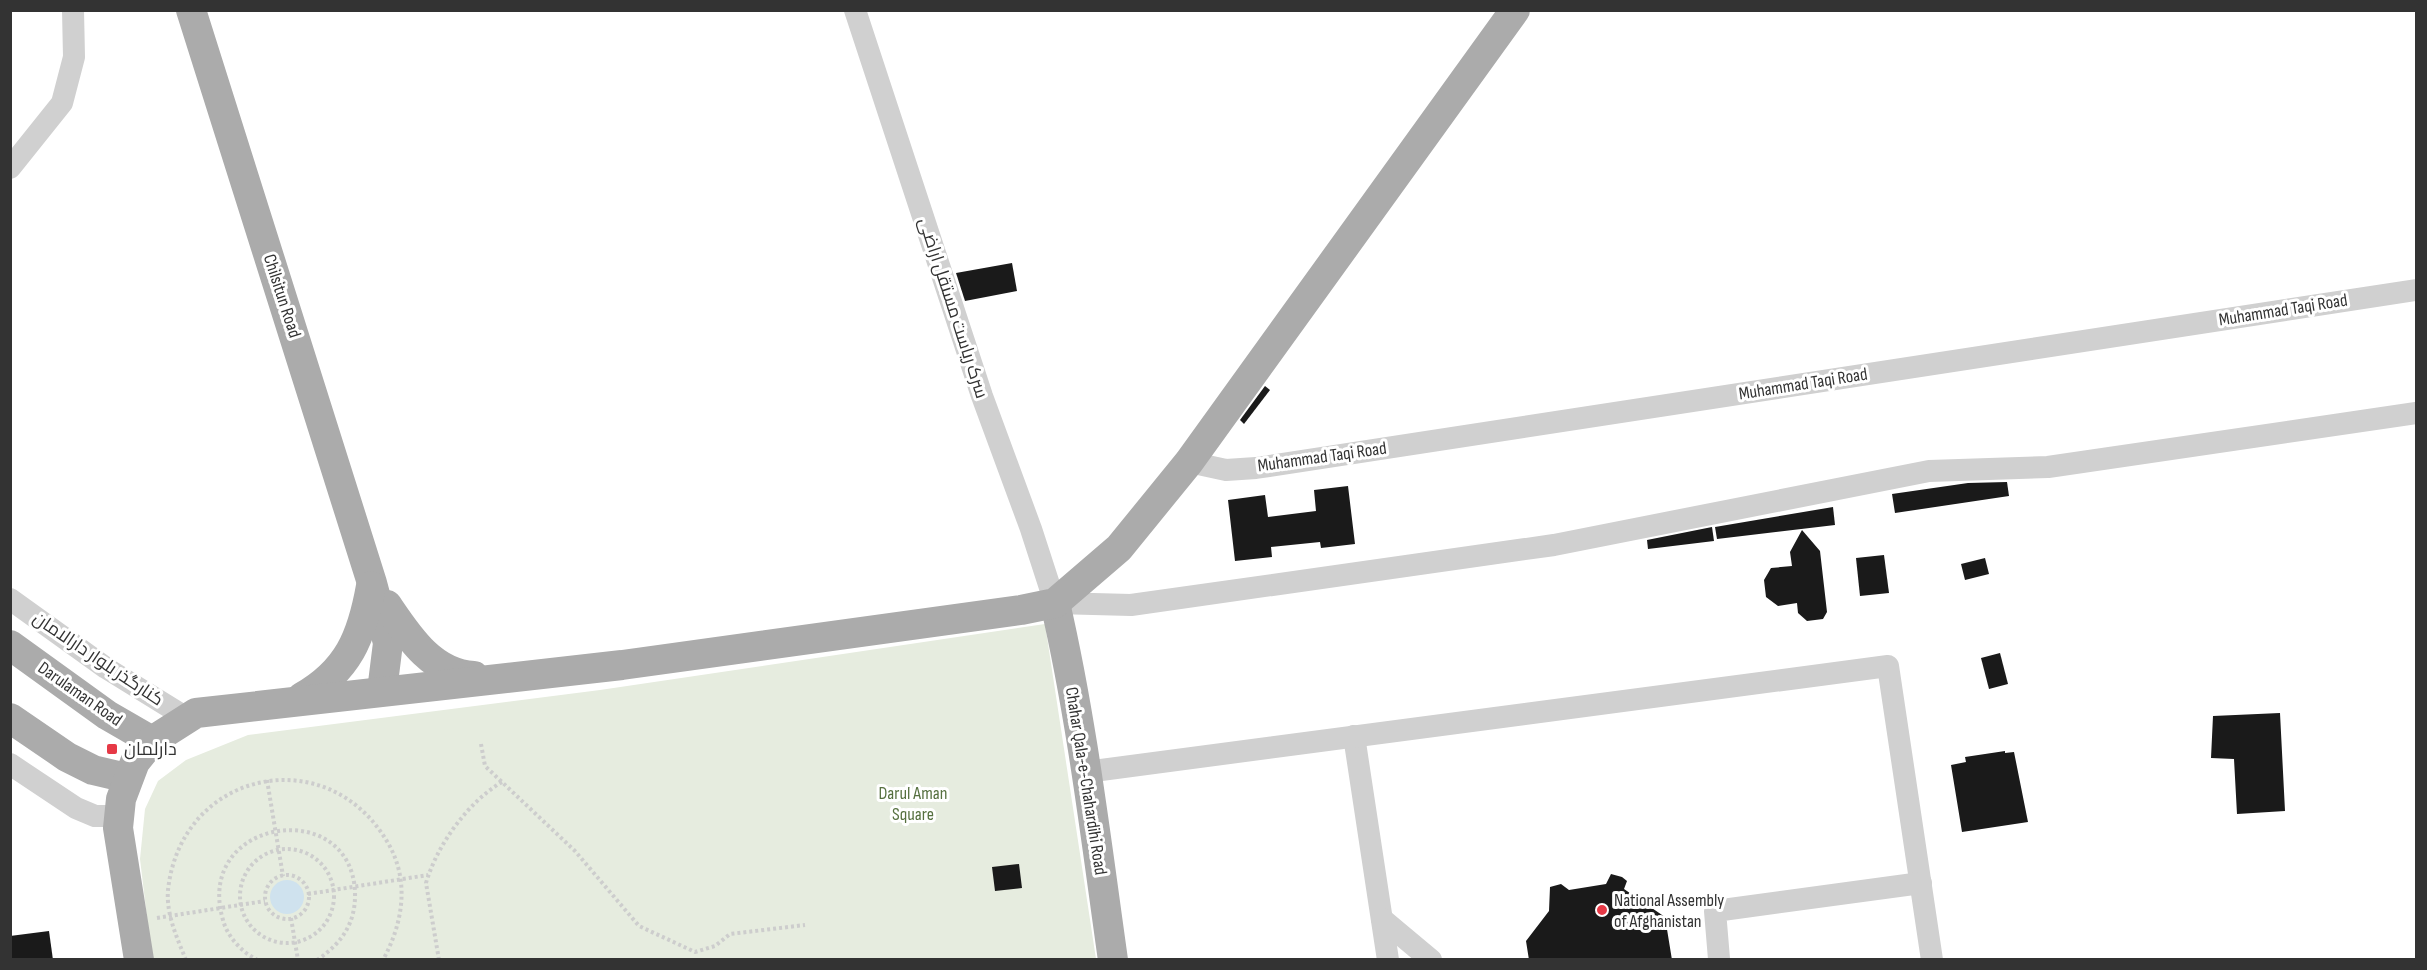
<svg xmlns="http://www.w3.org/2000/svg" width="2427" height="970" font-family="'Sofia Sans Condensed',Cairo,sans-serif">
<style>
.green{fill:#e6ecdf}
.water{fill:#cfe2ee}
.building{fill:#1a1a1a}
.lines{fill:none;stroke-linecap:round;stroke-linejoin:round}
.path{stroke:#cdcdcd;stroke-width:4;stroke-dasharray:3 3;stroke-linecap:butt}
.minor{stroke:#d0d0d0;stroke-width:22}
.major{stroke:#ababab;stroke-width:30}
.poi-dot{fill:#e63946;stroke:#fff;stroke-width:2}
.labels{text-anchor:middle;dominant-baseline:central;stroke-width:6;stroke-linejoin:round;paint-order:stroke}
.street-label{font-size:18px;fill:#333;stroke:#fff}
.poi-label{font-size:18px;fill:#333;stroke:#fff;text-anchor:start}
.park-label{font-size:18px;fill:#56703f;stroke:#fff}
</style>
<rect width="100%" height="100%" fill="#fff"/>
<path class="green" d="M1045,624L1096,959H152L140,859L145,809L158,781L186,760L248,735L600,690Z"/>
<circle class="water" cx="287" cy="897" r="17"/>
<g class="building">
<path d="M1012,263L1017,291L965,301L956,273Z"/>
<path d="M1265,386L1270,390L1244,424L1240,420Z"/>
<path d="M2007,482L2009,496L1895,513L1892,494L1968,483Z"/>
<path d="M1348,486L1355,544L1321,548L1320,542L1271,547L1272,557L1235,561L1228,500L1265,495L1268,517L1316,511L1314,490Z"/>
<path d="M1833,507L1835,525L1717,539L1715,527Z"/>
<path d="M1712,527L1714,541L1648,549L1647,540Z"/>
<path d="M1802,530L1820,551L1827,612L1823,619L1807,621L1798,613L1797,603L1778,606L1766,597L1764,580L1771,568L1792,566L1790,552Z"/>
<path d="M1884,555L1889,593L1860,596L1856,558Z"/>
<path d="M1985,558L1989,574L1965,580L1961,564Z"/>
<path d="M2000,653L2008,684L1989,689L1981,658Z"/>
<path d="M2280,713L2285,811L2237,814L2234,759L2211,758L2213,716Z"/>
<path d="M2005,751V753L2014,752L2028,822L1962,832L1951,765L1966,762L1965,757Z"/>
<path d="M1019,864L1022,888L995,891L992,867Z"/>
<path d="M1611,874L1622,877L1627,881L1624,889L1665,917L1672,960H1529L1526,941L1549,911L1550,887L1561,884L1569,890L1606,884Z"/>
<path d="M49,931L53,960H10V936Z"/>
</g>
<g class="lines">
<g class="path">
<path d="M481,744L485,766L575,851L639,926L695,952L715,946L730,934L805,925"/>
<path d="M267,780L283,876"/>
<circle cx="287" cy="896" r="47"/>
<circle cx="287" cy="897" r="22"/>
<path d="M308,894L428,875"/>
<path d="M157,918L265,901"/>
<path d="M291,918L298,960"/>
<path d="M186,960C177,938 166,914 168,890C181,770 328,739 388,843C410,881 403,923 383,960"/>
<path d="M258,960C242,953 227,936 223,920C193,818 351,795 355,892C356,923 342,943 317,960"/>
<path d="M439,960L426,883C437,845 468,802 502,782"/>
</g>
<g class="minor">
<path d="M855,10L982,396L1031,529L1055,603L1131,605L1554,545L1929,471L2048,467L2416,413"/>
<path d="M10,168L62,103L74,57L73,10"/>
<path d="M1189,462L1226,470L1256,468L2416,290"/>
<path d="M10,599L106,668L187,718"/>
<path d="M1354,736L1388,960"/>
<path d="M10,764L76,808L95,816H119"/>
<path d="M1086,772L1888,666L1932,960"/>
<path d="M1382,919L1431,960"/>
<path d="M1719,959L1715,911L1921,883"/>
</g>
<g class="major">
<path d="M191,10L372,583L388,643L382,691"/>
<path d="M1055,603C1082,720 1096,840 1113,960"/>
<path d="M387,605C408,636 432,674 474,676"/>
<path d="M10,645L107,715L152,741"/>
<path d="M302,697C348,671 362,637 371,586"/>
<path d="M10,718L67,757L93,770L127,778"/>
<path d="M139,960L118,828L121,799L135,762L152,741L196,713L622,665L1021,610L1055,603L1119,548L1189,462L1515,10"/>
</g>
</g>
<g class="poi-dot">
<rect x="106" y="743" width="12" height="12" rx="3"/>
<circle cx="1602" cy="910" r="6"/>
</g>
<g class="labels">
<g class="street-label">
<text transform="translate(282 296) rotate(72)">Chilsitun Road</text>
<text transform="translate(953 308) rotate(72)">سرک ریاست مستقل اراضی</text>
<text transform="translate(2283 310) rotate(-9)">Muhammad Taqi Road</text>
<text transform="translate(1803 384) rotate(-9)">Muhammad Taqi Road</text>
<text transform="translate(1322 457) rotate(-8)">Muhammad Taqi Road</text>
<text transform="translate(98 659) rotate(34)">کنارگذر بلوار دارالامان</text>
<text transform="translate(80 694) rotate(35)">Darulaman Road</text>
<text transform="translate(1086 781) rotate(81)">Chahar Qala-e-Chahardihi Road</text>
</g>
<g class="poi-label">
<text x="124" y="749">دارلمان</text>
<text x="1614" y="900">National Assembly<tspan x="1614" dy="21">of Afghanistan</tspan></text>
</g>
<g class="park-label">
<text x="913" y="793">Darul Aman<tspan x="913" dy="21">Square</tspan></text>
</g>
</g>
<rect width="2427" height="970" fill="none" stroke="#333333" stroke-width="24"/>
</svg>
